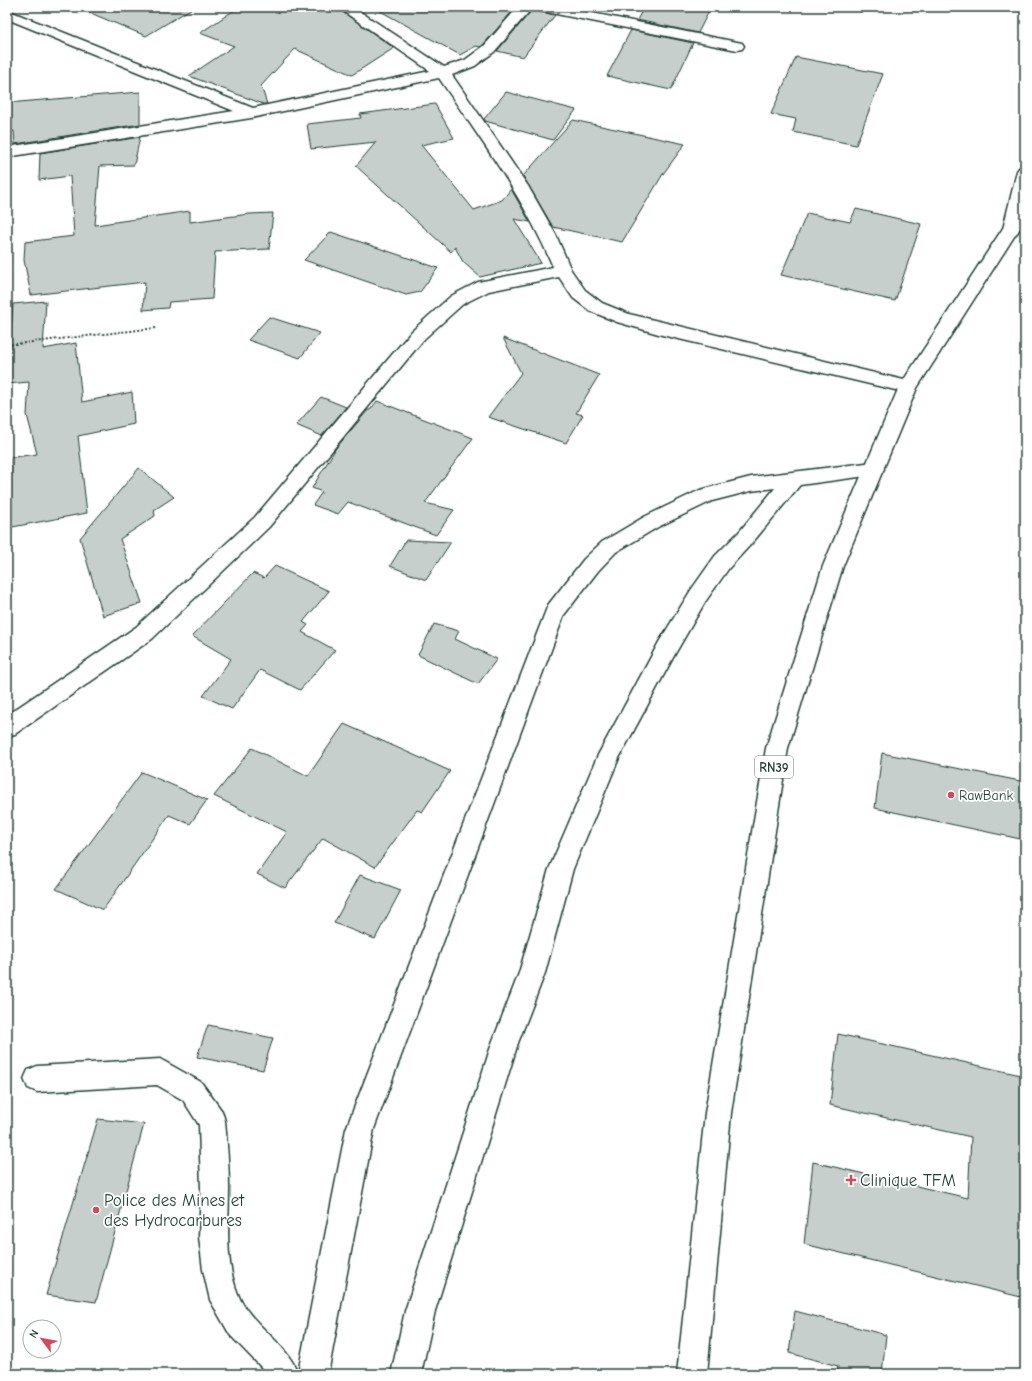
<svg xmlns="http://www.w3.org/2000/svg" width="1032" height="1381" font-family="'Comic Neue',sans-serif">
<style>
.building{fill:#c7cfcc;stroke:#1f3d34}
.lines{fill:none;stroke-linecap:round;stroke-linejoin:round}
.minor-casing{stroke:#1f3d34;stroke-width:3}
.highway-casing{stroke:#1f3d34;stroke-width:3}
.path{stroke:#1f3d34;stroke-width:2;stroke-dasharray:2 2;stroke-linecap:butt}
.minor{fill:#fff;fill-rule:evenodd}
.highway{fill:#fff;fill-rule:evenodd}
.poi-dot{fill:#d1495b;stroke:#fff;stroke-width:1.5}
.labels{text-anchor:middle;dominant-baseline:central;stroke-width:3.5;stroke-linejoin:round;paint-order:stroke}
.shield{fill:#fff;stroke:#627771;stroke-width:1}
.shield-label{font-size:13px;font-weight:bold;fill:#1f3d34}
.poi-label{font-size:14px;fill:#1f3d34;stroke:#fff;text-anchor:start}
.near-poi-label{font-size:17px;fill:#1f3d34;stroke:#fff;text-anchor:start}
</style>
<rect width="100%" height="100%" fill="#fff"/>
<filter id="ink" filterUnits="userSpaceOnUse"><feTurbulence type="fractalNoise" baseFrequency=".025" numOctaves="2"/><feDisplacementMap in="SourceGraphic" scale="8" xChannelSelector="R" yChannelSelector="G"/><feConvolveMatrix kernelMatrix="1 2 1 2 8 2 1 2 1" color-interpolation-filters="sRGB"/></filter>
<g filter="url(#ink)">
<g class="building">
<path d="M76,7H194L146,36Z"/>
<path d="M239,7H336L394,48L352,75L295,49L261,86L267,104H263L189,76L234,46L200,33Z"/>
<path d="M373,7H516L483,45L480,47L476,46L460,55Z"/>
<path d="M644,7H687L709,11L698,33L637,20Z"/>
<path d="M533,9L536,11L555,15L523,57L497,51Z"/>
<path d="M631,30L693,43L671,90L607,76Z"/>
<path d="M796,57L883,74L856,145L793,132L796,119L771,114Z"/>
<path d="M140,92V124L15,144L14,131L7,132V103Z"/>
<path d="M506,92L576,110L553,140L485,121L484,119Z"/>
<path d="M435,104L454,138L421,145L474,210L502,200L511,189L530,222L514,219L541,263L480,277L463,262L455,247L451,252L356,166L376,142L311,149L307,124L361,118L360,114Z"/>
<path d="M573,120L685,144L663,174L622,242L553,227L523,176Z"/>
<path d="M140,137L134,165L100,166L95,225L190,211V222L249,214L273,213L269,249L215,252L212,299L169,302L168,308L143,310L145,282L31,295L24,260L25,242L74,236L70,176L39,180L40,153Z"/>
<path d="M856,209L921,224L895,301L781,275L807,213L850,222Z"/>
<path d="M331,232L438,268L420,292L406,295L304,260Z"/>
<path d="M46,301L43,349L76,343L82,402L132,392L134,424L78,436L87,513L7,528V458L37,454L27,415L29,382L7,384L13,304Z"/>
<path d="M269,317L320,333L300,358L248,340Z"/>
<path d="M503,338L599,375L576,413L583,415L566,443L488,417L521,373Z"/>
<path d="M321,397L346,407L322,436L296,425Z"/>
<path d="M377,401L473,438L425,503L454,510L436,535L348,502L338,514L313,505L322,492L312,488L336,448L368,410H370Z"/>
<path d="M139,468L174,497L154,510L155,516L120,539L142,603L103,616L80,538Z"/>
<path d="M406,540L451,542L426,580L390,566Z"/>
<path d="M275,566L329,591L303,622L308,625L302,632L335,650L300,690L260,670L232,709L203,696L231,659L192,636L253,573L264,578Z"/>
<path d="M434,624L459,631L455,639L497,659L478,684L418,655Z"/>
<path d="M344,724L450,771L422,812L417,810L375,867L323,838L285,888L257,874L287,832L214,796L252,748L308,776Z"/>
<path d="M882,753L1025,782V840L875,808Z"/>
<path d="M142,772L207,800L190,824L169,815L103,910L56,889Z"/>
<path d="M360,875L401,890L375,939L334,923Z"/>
<path d="M208,1025L273,1038L263,1070L197,1057Z"/>
<path d="M838,1034L1025,1076V1298L804,1244L813,1162L968,1198L971,1137L830,1105Z"/>
<path d="M98,1119L144,1124L96,1302L46,1295Z"/>
<path d="M795,1311L886,1335L882,1374H837L838,1366L789,1353Z"/>
</g>
<g class="lines">
<defs>
<g id="minor">
<path d="M337,7H353L444,67L465,60L484,46L518,7H533L494,52L475,66L452,75L528,186L556,235L571,270L585,290L602,303L629,314L908,381L915,383L917,387L915,391L908,393L662,335L617,322L590,311L573,298L559,277L489,291L463,304L424,339L269,527L152,639L15,734L7,736V715L136,627L255,517L412,331L451,296L478,282L553,267C525,199 480,139 439,78L251,118L7,157V147L234,111L7,19V10L253,108L430,71Z"/>
<path d="M534,7H562L742,43L744,46L742,49L737,50L541,11L536,10Z"/>
<path d="M1025,166C1025,187 1029,215 1017,233L1011,234L1005,233L1003,229L1017,171L1019,168Z"/>
<path d="M874,462L881,464L884,469L881,474L800,485L753,542L729,568L705,602L675,654L619,758L573,869L545,973L518,1043L435,1311L421,1374H391L405,1311L492,1043L519,973L549,869L598,755L659,642L691,590L715,556L739,532L775,488L751,491L712,501L658,527L616,552L598,571L564,615L374,1129L328,1374H266L261,1367L230,1335L210,1300L203,1270L199,1237L201,1188L199,1125L183,1100L157,1085L37,1092L28,1088L24,1079L28,1070L37,1066L160,1059L201,1082L222,1111L225,1121C227,1143 229,1166 229,1188C229,1223 224,1259 238,1294C250,1325 284,1339 298,1373L346,1129L548,605L584,559L602,542L644,517L700,490L751,477Z"/>
</g>
<path id="highway" d="M1025,208V223L1017,232L917,388L843,566L788,748L731,1113L707,1374H677L705,1113L766,748L823,566L899,387L1005,225L1019,209Z"/>
</defs>
<use href="#minor" class="minor-casing"/>
<use href="#highway" class="highway-casing"/>
<path class="path" d="M7,345L156,328"/>
<use href="#minor" class="minor"/>
<use href="#highway" class="highway"/>
</g>
</g>
<g class="poi-dot">
<circle cx="951" cy="795" r="4"/>
<path d="M849 1174h4v4h4v4h-4v4h-4v-4h-4v-4h4z"/>
<circle cx="96" cy="1210" r="4"/>
</g>
<g class="labels">
<rect class="shield" x="755" y="756" width="38" height="22" rx="3"/>
<g class="shield-label">
<text x="774" y="767">RN39</text>
</g>
<g class="poi-label">
<text x="959" y="795">RawBank</text>
</g>
<g class="near-poi-label">
<text x="860" y="1180">Clinique TFM</text>
<text x="104" y="1200">Police des Mines et<tspan x="104" dy="20">des Hydrocarbures</tspan></text>
</g>
</g>
<rect width="1032" height="1381" fill="none" stroke="#fff" stroke-width="24"/>
<rect x="12" y="12" width="1008" height="1357" fill="none" stroke="#1f3d34" stroke-width="1.5" filter="url(#ink)"/>
<g transform="translate(42 1339) rotate(302)"><circle r="19" fill="#ffffff" stroke="#a5b1ae"/>
<path d="M0-3L7 15L0 10L-7 15Z" fill="#d1495b"/>
<text y="-6" font-size="11" font-weight="bold" text-anchor="middle" fill="#1f3d34">N</text>
</g>
</svg>
